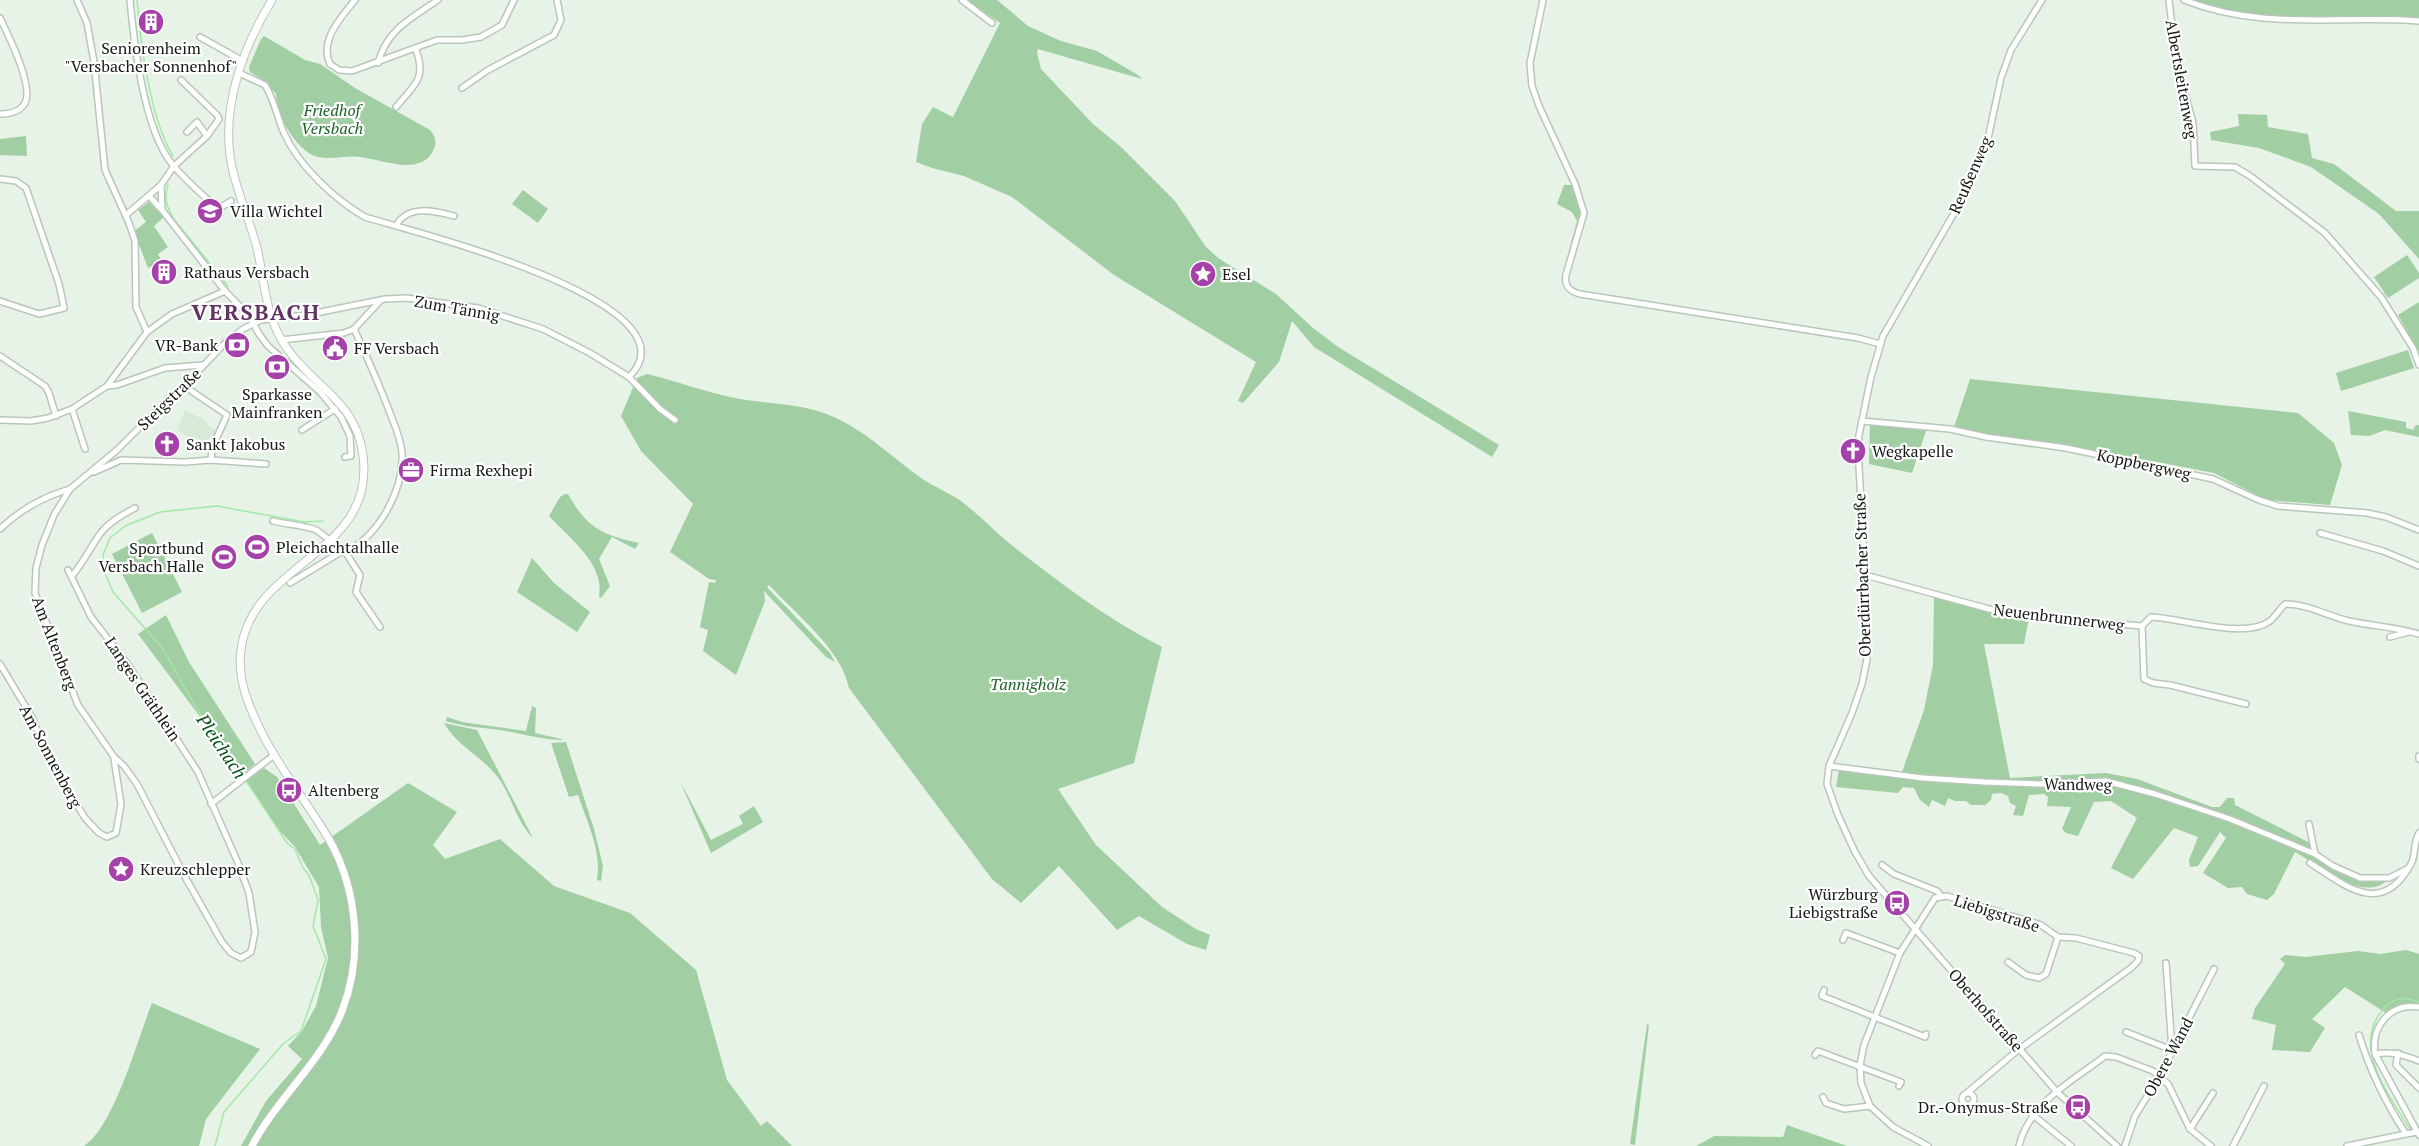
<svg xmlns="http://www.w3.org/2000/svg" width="2419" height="1146" font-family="'PT Serif',serif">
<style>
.built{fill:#d7ead8}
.green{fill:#a1cea3}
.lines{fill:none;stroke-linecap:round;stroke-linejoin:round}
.stream{stroke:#a3e8a7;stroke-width:1.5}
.minor-casing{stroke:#b9c6ba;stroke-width:8}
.major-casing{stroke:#b9c6ba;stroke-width:9}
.minor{stroke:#fff;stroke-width:5}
.major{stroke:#fff;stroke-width:7}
.labels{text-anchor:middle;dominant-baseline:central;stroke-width:4.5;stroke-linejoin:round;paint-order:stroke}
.poi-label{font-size:16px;fill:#151a15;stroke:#fff;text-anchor:start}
.street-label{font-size:16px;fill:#151a15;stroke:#fff}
.park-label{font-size:16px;font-style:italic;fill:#1c6227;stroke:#fff}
.water-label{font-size:18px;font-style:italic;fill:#004e13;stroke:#fff}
.district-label{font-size:22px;font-weight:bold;letter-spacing:1.5px;fill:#633365;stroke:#fff}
</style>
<rect width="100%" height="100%" fill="#e6f3e6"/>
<path class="built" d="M185,410L206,421L208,426L217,431L209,446L177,431Z"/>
<g class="green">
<path d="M967,0H997L1028,26L1061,41L1097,51L1138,75L1142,79L1038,49L1037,53L1041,69L1093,124L1121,147L1175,201L1206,247L1218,258L1276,294L1313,328L1338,347L1499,445L1492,457L1314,347L1292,321L1279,362L1243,403L1238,401L1256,362L1114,275L1012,197L964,176L932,168L916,162L922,124L933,107L953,117L1000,23Z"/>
<path d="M2190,0H2419V19L2389,16L2317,19L2239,15Z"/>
<path d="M264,36L305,60L320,64L355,88L430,130C436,137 437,143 433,151C420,177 381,159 360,157C346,155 332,160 318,157C297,152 276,115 276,94L263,80L250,72L249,67L261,39Z"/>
<path d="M2238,114L2267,115L2268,127L2308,134L2312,158L2334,164L2396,211H2419V259L2379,214L2311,167L2259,148L2211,140L2210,132L2239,126Z"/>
<path d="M26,136L27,156L0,155V139Z"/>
<path d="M1564,185H1572L1581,213L1562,277L1577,221L1572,212L1557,204Z"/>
<path d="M523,190L548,209L538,223L512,204Z"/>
<path d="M149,202L164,217L154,226L168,247L158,254L162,261L148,268L134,231L146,222L138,210Z"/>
<path d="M2407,255L2419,273V278L2388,298L2374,277Z"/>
<path d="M2419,302V352L2398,315Z"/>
<path d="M2408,350L2414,368L2341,391L2336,373Z"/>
<path d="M647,374C676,381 705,392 735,398C770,405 803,402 836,418C868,433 893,458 921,478C934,487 948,492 961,501C981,516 999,536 1019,551C1064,586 1111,621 1162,647L1134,763L1058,789L1096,845L1162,907L1196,929L1210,935L1206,950L1187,944L1139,916L1117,930L1059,866L1021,903L992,879L849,688C842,650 795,613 769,585L767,587L830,653L835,662L826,657L764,591L765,601L736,675L703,651L708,630L700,627L709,582L715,583L716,580L709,579L670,552L693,504L641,451L621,416L637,378Z"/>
<path d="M1970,379L2298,413L2334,443L2342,465L2330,505L2267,500L2214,473L2057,443L1993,436L1954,427Z"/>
<path d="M2348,411L2406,422V428L2413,430L2416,425H2419V437L2385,430L2369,436L2351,435Z"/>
<path d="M1870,423L1927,428L1912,473L1869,464Z"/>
<path d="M565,494H568C587,528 602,535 639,543L635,549L612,537L599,559L610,586L601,598L599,596C605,564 569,538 549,516L560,497Z"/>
<path d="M152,533L182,592L142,613L112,554Z"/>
<path d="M532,558L554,583L590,612L577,632L517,592Z"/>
<path d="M1934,596L2029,618L2024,644H1984L2010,778L2106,773L2137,779L2212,807H2220L2227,798H2234L2235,805L2310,843L2314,856C2340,870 2356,882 2387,879L2386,881C2363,903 2317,864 2295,852L2274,894L2267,900L2247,894L2242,887L2228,888L2203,873L2226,838L2220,832L2198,866L2190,867L2189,860L2198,837L2174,828L2133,879L2111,868L2137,818L2111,801L2094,802L2078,836L2066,833L2062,829L2071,807L2047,806L2048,797L2044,794L2029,795L2023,816L2013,815L2016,806L2010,803L2008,796L2001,793L1992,794L1991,800L1985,805H1971L1966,801H1955L1948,798L1945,806L1932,800L1929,807L1920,800L1914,788L1903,787L1898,793L1836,787L1839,770L1924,779L1927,775L1902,772L1924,710L1933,665Z"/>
<path d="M166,615L189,662L255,764L241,776L207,726L138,634Z"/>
<path d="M532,706L536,708L535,733L565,740C542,740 521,733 499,730C481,727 464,727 446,721L447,717L462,722L526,731Z"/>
<path d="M444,723L477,730L533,838C519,825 513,802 503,785C488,759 458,748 444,723Z"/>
<path d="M566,742L594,829L603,866L601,881L597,880C602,851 587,822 578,795L569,797L551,743Z"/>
<path d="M264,768L277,777L320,845L408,783L457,812L433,845L445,859L500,839L554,886L630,913L696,970L727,1080L761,1126L767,1121L792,1146H241L266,1101L302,1059L288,1046L302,1031L316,1006L328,958L321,927L319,887L295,847L280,831L246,781Z"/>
<path d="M680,781L711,840L743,824L739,816L754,806L763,822L711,853Z"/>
<path d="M2406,950L2419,954V1004C2405,1002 2397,1003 2386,1013L2345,987L2312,1019L2325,1028L2310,1052L2272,1050L2276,1025L2252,1019L2255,1008L2285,964L2280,959L2285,955L2305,957L2358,951L2380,954Z"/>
<path d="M152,1003L260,1049L206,1119L199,1146H84C114,1127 138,1038 152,1003Z"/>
<path d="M1647,1024L1649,1025L1635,1145L1630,1144Z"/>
<path d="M1787,1125L1847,1146H1696L1714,1136L1783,1137Z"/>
</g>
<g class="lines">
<g class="stream">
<path d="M137,0C140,42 151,121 173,156"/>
<path d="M168,184C164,198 166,205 173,218L228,286"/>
<path d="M243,775L198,711L163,649L113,592L104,571L103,555L110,538L125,526L160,512L217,506L304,522L323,521"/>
<path d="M2410,1129C2389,1095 2349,1045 2385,1007C2395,997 2406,997 2419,1002"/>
<path d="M215,1146L224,1112L283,1044L301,1031L326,959L313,926L318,900L309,875L303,868L295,849L287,843L245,779"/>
</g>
<defs>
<g id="minor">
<path d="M77,0L87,23L94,62L105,170L129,223L135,241L136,307L147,332"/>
<path d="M130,0C134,44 144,124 169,160C182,178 202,194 218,209L231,201"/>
<path d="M355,0C341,17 319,41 330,64L339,70L352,71L437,40H462L481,37L502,25L514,0"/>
<path d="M962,0L992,23"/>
<path d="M1543,0L1530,63L1532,86L1539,106L1575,184L1584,213L1566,275C1564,286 1569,291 1580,294L1858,338L1880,344"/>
<path d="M2042,0L2011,50L2001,78L1987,143L1964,196L1883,336L1871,377L1859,435L1858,448L1867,613V659L1862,684L1852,713L1829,766L1827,784L1838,815L1855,852L1869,876L2057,1092L2117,1146"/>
<path d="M2169,0L2176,61L2193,123L2195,166L2235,167L2250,176L2325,233L2381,297L2413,348L2419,365"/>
<path d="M2184,0C2262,31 2338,15 2419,21"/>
<path d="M0,18C8,34 34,86 25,103C20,112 9,114 0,114"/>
<path d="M200,37L243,61"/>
<path d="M378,63C387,29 412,18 438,0"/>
<path d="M239,73L265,85C274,99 277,117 284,133C298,165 335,200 365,217C402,229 705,302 629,377"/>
<path d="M181,80L217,115L219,119L207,136L174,166L161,185L162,210L225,291L250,317L259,334L268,346L320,392L341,417L350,436L351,456L345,457"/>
<path d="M462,88L488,70L554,35L561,20L557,0"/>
<path d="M396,107C414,85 427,79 416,50"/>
<path d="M187,132L197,122L207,136"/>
<path d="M0,179L16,181L26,188L59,284L64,308L39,314L0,301"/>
<path d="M149,196L162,210"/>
<path d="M126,215L161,185"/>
<path d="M396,226C407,204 435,211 454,216"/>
<path d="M281,340L344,333L354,329L380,301"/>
<path d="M0,356L45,386L49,393L56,416"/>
<path d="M107,386L147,332L172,314L225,291"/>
<path d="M184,386L227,415L212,448L211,460"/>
<path d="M72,409L85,449"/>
<path d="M0,420L31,421L48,418L72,409L107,386L117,385L165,368L203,365"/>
<path d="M1862,421L1950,429L1986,437L2066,448L2213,479L2259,500L2278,506L2367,513L2386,517L2419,530"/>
<path d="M302,430L335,409"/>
<path d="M94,472L121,460L185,462L211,460L266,464"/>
<path d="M273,521C284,524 308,526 316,530C327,536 337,551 350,550C381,531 404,489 402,453C401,439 395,426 390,413C379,384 367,357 354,329"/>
<path d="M0,529C21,509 42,497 70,489"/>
<path d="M2320,533L2383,551L2419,566"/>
<path d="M68,570L91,617L129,666L198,772L238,863L249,893L255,932L251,952L241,958L231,953L222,942L184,875L137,784L124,766L114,757L78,705L35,593L36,568L42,545L54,515L70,489L117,450L172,395L184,386L223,345L243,329L261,320L306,315L385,299L407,298L478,308L543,329L590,353L629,377L660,409L675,420"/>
<path d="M1865,575L1989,609L2033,617L2142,626L2151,617C2182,618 2244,640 2270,621C2275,617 2280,609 2285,604C2308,604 2327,616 2349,621C2373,626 2395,627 2419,634"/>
<path d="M72,576C83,563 90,548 100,534C109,522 122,515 135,508"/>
<path d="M290,583L344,550L360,575L356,592L380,627"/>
<path d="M2142,626L2144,679L2153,683L2170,685L2246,704"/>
<path d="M2390,637L2409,632"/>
<path d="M0,664L33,719L45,752L85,818L99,833L107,837L116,833L121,804L114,759"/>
<path d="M2419,756V759"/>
<path d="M1829,766L1923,778L1984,782L2040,784L2106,781L2155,794L2230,819L2315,854L2333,866L2360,878H2389L2407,869"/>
<path d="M211,804L274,755"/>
<path d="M2309,824L2315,854"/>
<path d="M2310,863C2347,887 2382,917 2411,864C2416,855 2413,843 2419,833"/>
<path d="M1882,865L1894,874L1937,891L1941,896"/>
<path d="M1843,940L1846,933L1900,953"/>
<path d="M2008,962L2026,975L2039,978L2046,974L2058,937"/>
<path d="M1824,990L1822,996L1925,1037L1926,1034"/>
<path d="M2419,1007C2390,1003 2371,1026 2375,1054L2419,1135"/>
<path d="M2126,1032L2172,1050L2166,963"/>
<path d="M2359,1035C2370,1071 2385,1102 2406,1134L2417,1132"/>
<path d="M2398,1053L2396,1065L2419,1088"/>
<path d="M2375,1054C2392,1051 2404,1055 2419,1061"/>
<path d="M1815,1055L1818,1051L1901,1082L1899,1086"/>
<circle cx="1968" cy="1099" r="6"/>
<path d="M1823,1097L1826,1103L1844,1109L1870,1106"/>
<path d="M2033,1115L2071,1146"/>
<path d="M2190,1129L2213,1093"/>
<path d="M1928,1146L1893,1127L1870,1106L1861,1083L1860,1065L1864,1045L1900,953L1935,898L1947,896L2041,925L2058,937L2076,938L2134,953L2139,956L2138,961L2131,968L2018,1050L1968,1092"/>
<path d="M2019,1146C2029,1103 2073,1081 2105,1056L2116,1057L2153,1071L2168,1084L2190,1129L2211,1146"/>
<path d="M2125,1146L2135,1116L2159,1077L2214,969"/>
<path d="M2233,1146L2264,1086"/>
<path d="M2347,1146L2406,1134"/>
</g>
<path id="major" d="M252,1146C277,1098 322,1062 342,1011C363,957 358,892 330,841C308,803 280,770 261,731C248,705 237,678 241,650C251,562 376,555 363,456C357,401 313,387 286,347C265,317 265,282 257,248C250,221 238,195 232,167C220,110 242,49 272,0"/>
</defs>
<use href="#minor" class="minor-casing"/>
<use href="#major" class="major-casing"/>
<use href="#minor" class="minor"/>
<use href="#major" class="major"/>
</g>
<defs>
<symbol id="building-disc" viewBox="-11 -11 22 22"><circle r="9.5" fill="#a542a9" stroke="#fff"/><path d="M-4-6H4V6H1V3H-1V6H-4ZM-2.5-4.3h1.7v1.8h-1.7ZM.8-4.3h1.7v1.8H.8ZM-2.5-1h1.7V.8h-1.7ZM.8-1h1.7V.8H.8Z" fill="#fff"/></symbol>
<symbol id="school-disc" viewBox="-11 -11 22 22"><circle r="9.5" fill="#a542a9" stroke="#fff"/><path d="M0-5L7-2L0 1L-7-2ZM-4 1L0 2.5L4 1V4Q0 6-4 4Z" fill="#fff"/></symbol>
<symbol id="sight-disc" viewBox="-11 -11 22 22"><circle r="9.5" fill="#a542a9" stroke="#fff"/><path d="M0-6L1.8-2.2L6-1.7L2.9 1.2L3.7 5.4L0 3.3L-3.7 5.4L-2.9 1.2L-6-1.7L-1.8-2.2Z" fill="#fff"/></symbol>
<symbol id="bank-disc" viewBox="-11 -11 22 22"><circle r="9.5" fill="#a542a9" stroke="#fff"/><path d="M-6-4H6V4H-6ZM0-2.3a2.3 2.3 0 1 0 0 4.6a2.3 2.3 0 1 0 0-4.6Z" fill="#fff"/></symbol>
<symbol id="civic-disc" viewBox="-11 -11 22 22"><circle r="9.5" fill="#a542a9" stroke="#fff"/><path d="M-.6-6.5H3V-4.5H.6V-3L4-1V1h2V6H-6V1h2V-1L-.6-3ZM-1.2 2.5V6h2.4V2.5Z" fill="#fff"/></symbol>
<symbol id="church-disc" viewBox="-11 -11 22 22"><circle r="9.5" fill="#a542a9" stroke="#fff"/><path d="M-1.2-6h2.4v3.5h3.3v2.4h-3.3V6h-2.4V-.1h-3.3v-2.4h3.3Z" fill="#fff"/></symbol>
<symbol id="office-disc" viewBox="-11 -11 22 22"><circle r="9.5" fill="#a542a9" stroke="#fff"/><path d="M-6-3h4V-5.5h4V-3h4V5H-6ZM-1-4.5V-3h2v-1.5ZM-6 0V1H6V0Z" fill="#fff"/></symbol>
<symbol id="stadium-disc" viewBox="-11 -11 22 22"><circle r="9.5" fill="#a542a9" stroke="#fff"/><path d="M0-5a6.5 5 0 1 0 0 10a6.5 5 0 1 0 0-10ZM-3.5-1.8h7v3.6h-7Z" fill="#fff"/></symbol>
<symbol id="bus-disc" viewBox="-11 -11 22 22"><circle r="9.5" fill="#a542a9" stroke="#fff"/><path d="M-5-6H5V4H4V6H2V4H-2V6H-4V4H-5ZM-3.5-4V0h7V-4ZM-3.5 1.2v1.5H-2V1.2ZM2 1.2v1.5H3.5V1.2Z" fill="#fff"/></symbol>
</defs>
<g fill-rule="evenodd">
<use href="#building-disc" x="136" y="7" width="30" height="30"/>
<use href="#school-disc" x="195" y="196" width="30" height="30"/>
<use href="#building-disc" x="149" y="257" width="30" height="30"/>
<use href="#sight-disc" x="1188" y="259" width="30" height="30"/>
<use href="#bank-disc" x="222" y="330" width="30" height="30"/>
<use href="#civic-disc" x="320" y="333" width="30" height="30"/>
<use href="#bank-disc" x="262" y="352" width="30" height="30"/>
<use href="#church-disc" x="152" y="429" width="30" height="30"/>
<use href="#church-disc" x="1838" y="436" width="30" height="30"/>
<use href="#office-disc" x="396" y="455" width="30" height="30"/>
<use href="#stadium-disc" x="242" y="532" width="30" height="30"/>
<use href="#stadium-disc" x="209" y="542" width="30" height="30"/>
<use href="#bus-disc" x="274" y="775" width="30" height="30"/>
<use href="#sight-disc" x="106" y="854" width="30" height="30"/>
<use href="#bus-disc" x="1882" y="888" width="30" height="30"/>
<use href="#bus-disc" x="2063" y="1092" width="30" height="30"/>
</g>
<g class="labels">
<g class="poi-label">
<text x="151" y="48" text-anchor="middle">Seniorenheim<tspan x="151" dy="18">"Versbacher Sonnenhof"</tspan></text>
<text x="230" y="211">Villa Wichtel</text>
<text x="184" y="272">Rathaus Versbach</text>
<text x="1222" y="274">Esel</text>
<text x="218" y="345" text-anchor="end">VR-Bank</text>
<text x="354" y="348">FF Versbach</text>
<text x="277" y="394" text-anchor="middle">Sparkasse<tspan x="277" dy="18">Mainfranken</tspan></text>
<text x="186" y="444">Sankt Jakobus</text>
<text x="1872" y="451">Wegkapelle</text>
<text x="430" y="470">Firma Rexhepi</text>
<text x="276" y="547">Pleichachtalhalle</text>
<text x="204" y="548" text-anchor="end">Sportbund<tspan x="204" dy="18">Versbach Halle</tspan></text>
<text x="308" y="790">Altenberg</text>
<text x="140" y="869">Kreuzschlepper</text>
<text x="1878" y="894" text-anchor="end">Würzburg<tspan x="1878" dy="18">Liebigstraße</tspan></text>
<text x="2058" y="1107" text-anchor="end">Dr.-Onymus-Straße</text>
</g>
<g class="street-label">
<text transform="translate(2182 79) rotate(80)">Albertsleitenweg</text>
<text transform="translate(1970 175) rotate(-66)">Reußenweg</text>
<text transform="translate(457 308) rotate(10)">Zum Tännig</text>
<text transform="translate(169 399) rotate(-44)">Steigstraße</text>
<text transform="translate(2144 464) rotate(12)">Koppbergweg</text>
<text transform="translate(1862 575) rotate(-92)">Oberdürrbacher Straße</text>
<text transform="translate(2059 617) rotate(7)">Neuenbrunnerweg</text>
<text transform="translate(55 643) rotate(69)">Am Altenberg</text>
<text transform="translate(143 689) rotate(56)">Langes Gräthlein</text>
<text transform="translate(51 756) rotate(62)">Am Sonnenberg</text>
<text transform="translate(2078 784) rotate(1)">Wandweg</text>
<text transform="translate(1997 913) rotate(18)">Liebigstraße</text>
<text transform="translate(1986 1010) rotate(49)">Oberhofstraße</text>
<text transform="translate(2168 1057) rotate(-62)">Obere Wand</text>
</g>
<g class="park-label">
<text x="332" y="110">Friedhof<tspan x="332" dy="18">Versbach</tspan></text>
<text x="1028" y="684">Tannigholz</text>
</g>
<g class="water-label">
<text transform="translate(222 746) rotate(56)">Pleichach</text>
</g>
<g class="district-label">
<text x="256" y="311">VERSBACH</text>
</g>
</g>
</svg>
